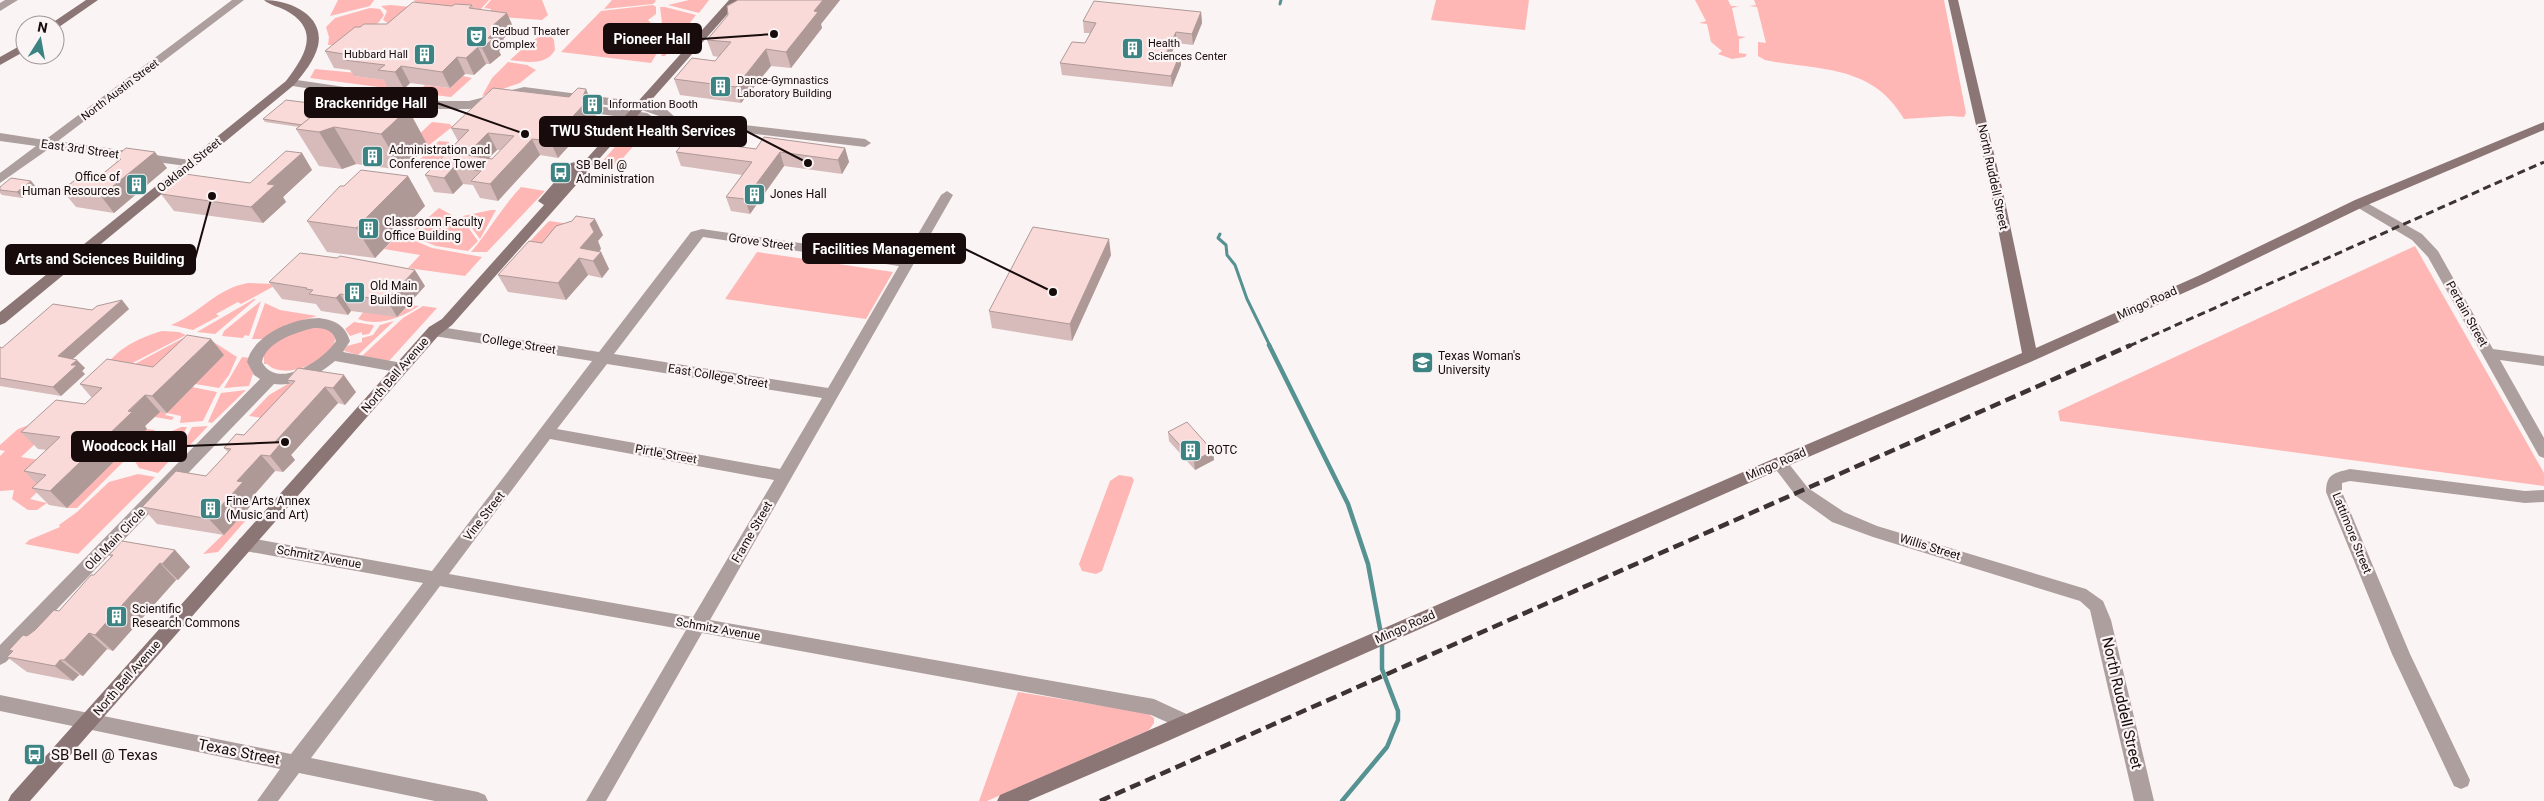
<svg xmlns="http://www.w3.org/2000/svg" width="2544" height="801" font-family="Roboto,sans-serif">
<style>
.green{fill:#feb7b5}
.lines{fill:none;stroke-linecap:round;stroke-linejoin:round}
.stream-far1{stroke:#569292;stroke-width:3}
.stream{stroke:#569292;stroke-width:4.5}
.street{fill:#ae9f9f;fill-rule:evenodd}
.secondary{fill:#8b7675;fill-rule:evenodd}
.rail-far1{stroke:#3d3332;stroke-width:3;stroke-dasharray:8 4.5;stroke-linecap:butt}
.rail{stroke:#3d3332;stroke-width:4.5;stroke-dasharray:11 5.5;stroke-linecap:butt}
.wall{fill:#d6bbba;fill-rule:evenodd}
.shaded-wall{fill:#ae9997}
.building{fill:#f9dad8;stroke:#ae9997;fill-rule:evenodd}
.labels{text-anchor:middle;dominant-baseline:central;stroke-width:4.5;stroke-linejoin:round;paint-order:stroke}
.far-poi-label{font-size:11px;fill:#170c0b;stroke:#fbf4f4;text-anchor:start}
.far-street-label{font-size:11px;fill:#170c0b;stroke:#fbf4f4}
.street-label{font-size:12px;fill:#170c0b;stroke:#fbf4f4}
.poi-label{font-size:12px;fill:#170c0b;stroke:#fbf4f4;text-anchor:start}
.near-street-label{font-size:15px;fill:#170c0b;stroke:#fbf4f4}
.near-poi-label{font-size:15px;fill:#170c0b;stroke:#fbf4f4;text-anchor:start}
.leader{fill:none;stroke:#170c0b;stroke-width:2}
.callout-dot{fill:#170c0b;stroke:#fbf4f4;stroke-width:2}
.callout{fill:#170c0b;stroke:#170c0b;stroke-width:2}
.callout-label{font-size:14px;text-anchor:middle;font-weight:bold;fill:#fff}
</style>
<rect width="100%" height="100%" fill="#fbf4f4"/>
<g class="green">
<path d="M338,0H374L370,6L330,16Z"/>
<path d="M414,0H489L480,10L417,5Z"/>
<path d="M491,0H542L548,15L542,20L501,17L490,13L491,9L484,8Z"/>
<path d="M612,0H655L656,1L653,4L604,9Z"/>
<path d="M689,0H709L699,13L668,5Z"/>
<path d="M1436,0H1529L1525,30L1431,20Z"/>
<path d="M1695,0H1728L1731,6H1739L1732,8L1738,36L1746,37L1739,39V53L1747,54L1745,57L1732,59L1718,54L1722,51L1711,42L1707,24L1699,23L1706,21Z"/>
<path d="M1754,0H1944L1966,113L1964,117L1950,116L1904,119C1872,64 1819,71 1765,60L1758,56V42L1766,43L1757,7L1749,6L1756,5Z"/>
<path d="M390,5L412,7L389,24L383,20L387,11L381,6Z"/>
<path d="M653,5L656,7V14L648,20L652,24H659L662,34L655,40L662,45L651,63L561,52L601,11Z"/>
<path d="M660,7H665L696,15L665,56H661L668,44L666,33L673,27L670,24L662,23Z"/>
<path d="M370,8L380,9L384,15C374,32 349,46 328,45L329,37L326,27L335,18Z"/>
<path d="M548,31L554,40L555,50C546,66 526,62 510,60L529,43Z"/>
<path d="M508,62L527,65L536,70L520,83L482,96L492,78Z"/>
<path d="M315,69L357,73L354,76L394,81L386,88L310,78Z"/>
<path d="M463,76L472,78L451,97L417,93L425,85L450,88Z"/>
<path d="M432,122L450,124L452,127L428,146L410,143Z"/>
<path d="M621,140L637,142L617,165L600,164Z"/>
<path d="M439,141L449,142L446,155L437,160L441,164L435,168L412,167Z"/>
<path d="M521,187L545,191L487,252H471C489,231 502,207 521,187Z"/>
<path d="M439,208L452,215L449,219L414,230Z"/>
<path d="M491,210H496L480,239L463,216Z"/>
<path d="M462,219L478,241L468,251L436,246L410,236C417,231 438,221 448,221C453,221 456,222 462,219Z"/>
<path d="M550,221L576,225L516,256L548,222Z"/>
<path d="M396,237L413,240L432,248L482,257L465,276L408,268L420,255L384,249Z"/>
<path d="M2415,246L2544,473V486L2060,421L2058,411Z"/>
<path d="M757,252L893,272L866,319L725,299Z"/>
<path d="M248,283L278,284L241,304L238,302L216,314L219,316L193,330L171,325C199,314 217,288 248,283Z"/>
<path d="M254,299H256L215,334L197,332Z"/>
<path d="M261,301L249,336L245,335L243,338L222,336L224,331Z"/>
<path d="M265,303L280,310L317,316L286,325L265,339H252Z"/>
<path d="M408,305L419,306C401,318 378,327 358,319L368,306L397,317Z"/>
<path d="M423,306L437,308L389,361L362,356L403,318Z"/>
<path d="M394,321L358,355L344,351L347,346L362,342V338L373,335L380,325Z"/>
<path d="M354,322L373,325L374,326L369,334L362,335V332L350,336L345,329Z"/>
<path d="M311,326L330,329L335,338C335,360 285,382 267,364H264V353L277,338Z"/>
<path d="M162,331L179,332L186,335L102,379C105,353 140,337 162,331Z"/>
<path d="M187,336L174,371L131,366Z"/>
<path d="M212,341L237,357L229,375L219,388L195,384Z"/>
<path d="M242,357L250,358L253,374L249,386L224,388Z"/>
<path d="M291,382L292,386L269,419L249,416L269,395Z"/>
<path d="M192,387L217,392L203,421L180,423L181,416L167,413L165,415L174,417L172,420L155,417L152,410Z"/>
<path d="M246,390L212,423L208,422L221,393Z"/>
<path d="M73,409L21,457L45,461L76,454L30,499L47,503L37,510H28L12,499L14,490L0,491V456L5,451L0,450V445L18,429Z"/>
<path d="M208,426L174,462L192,427Z"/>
<path d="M181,427H187L171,459L158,473L139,468L133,458L157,434L170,432Z"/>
<path d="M147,429L155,430L77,508H67Z"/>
<path d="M138,474L155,477L78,554L25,544L29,540L60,527L59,525L77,512L109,482Z"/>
<path d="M1119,475L1132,477L1134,480L1102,571L1096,574L1082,571L1079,564L1110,481Z"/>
<path d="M239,519L246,520L218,552L203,554Z"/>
<path d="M1018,692L1147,713L1154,718V723L1149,730L987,801H979Z"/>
</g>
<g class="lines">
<g class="stream-far1">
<path d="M1280,4L1281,0"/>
<path d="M1220,234L1218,238L1226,245L1227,255L1235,265L1247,299L1270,346"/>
</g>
<g class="stream">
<path d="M1269,345L1348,504L1368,564L1381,634"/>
<path d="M1342,801L1387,747L1398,720V711L1382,669V641"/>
</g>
<g class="street">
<path d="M5,0H18L0,11V3Z"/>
<path d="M232,0H244L58,141L190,160L196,164L194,167L50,148L0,183V173L36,146L0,141V133L45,140Z"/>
<path d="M290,79L440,101H469L524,87L641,102L667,110L675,117L865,139L871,143L865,147L672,124L659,116L639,109L524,95L469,109H440L286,85V81Z"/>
<path d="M598,106L647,113L653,117L647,121L594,113V107Z"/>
<path d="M947,191L953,195L710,620L1154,699L1193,717L1196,723L1193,729L1187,731L1151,715L702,633L606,801H586L686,630L440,586L311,758L478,792L485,795L488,801H435L299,773L278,801H257L280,769L0,711V695L291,754L423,583L245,551L239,549L237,544L239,539L245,537L432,571L592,361L434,336L429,335L427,331L429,327L434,326L599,352L691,232L702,229L904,258L941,195ZM703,237L899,266L828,388L614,354ZM607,364L822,398L780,469L557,429ZM550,439L774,480L693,617L449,574Z"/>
<path d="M2360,199L2422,234L2438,251L2493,349L2544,356V366L2500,360L2544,438V458L2539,456L2428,257L2412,240L2355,206L2354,203Z"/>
<path d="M319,318C335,320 345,325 350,341L343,352L402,363L409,368L402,373L335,361C319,375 295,387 274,384L6,662L0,665V645L260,379L254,375L247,362C253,335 293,318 319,318ZM314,328C325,328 333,330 336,341C324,360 277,391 262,362C266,342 296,332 314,328Z"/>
<path d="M1779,457L1785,459L1808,488L1844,512L1877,526L2086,589L2103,601L2111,620L2154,801H2134L2090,610L2080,601L1873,537L1832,522L1796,496L1771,463L1773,459Z"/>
<path d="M2350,469L2525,491L2544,490V502L2525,503L2350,481L2342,483V492L2410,654L2470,780L2468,786L2461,789L2454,786L2392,654L2326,492C2326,474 2334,473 2350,469Z"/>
</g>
<g class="secondary">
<path d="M86,0H98L59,27L55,28V25H49Z"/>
<path d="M264,0C288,0 325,14 318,46C314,61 304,73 294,85L5,323L0,325V312L286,81C306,55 321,29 285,10C278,6 269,5 264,0Z"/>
<path d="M729,0H740L452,325L439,335L30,801H8L11,795L429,327L442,319L544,205L538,201L571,163L575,162L581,165Z"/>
<path d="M1948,0H1958L2003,192L2036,348L2198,276L2355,200L2544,122V130L2365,206L2208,282L2035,360L1785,467L1161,744L1028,801H997L1000,795L1773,459L2022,353L1991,192Z"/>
<path d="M25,43V51L0,65V57Z"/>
</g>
<path class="rail-far1" d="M2129,346L2544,162"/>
<path class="rail" d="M1100,801L2131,345"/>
</g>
<g class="wall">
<path d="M738,0H840L821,24L822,28L791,68L771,66L741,103L680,95L674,79L715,61L719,57L713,56L707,40L728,15Z"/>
<path d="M472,5L474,8L514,29L503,39L506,44L499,51L501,55L490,64H486L474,75L465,74L450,88L410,83L404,89L387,87L384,80L354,76L350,70L334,68L325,51L360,27L387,24L452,6Z"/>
<path d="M1201,12L1202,23L1193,45L1176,43L1172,53L1180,54L1181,65L1172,87L1062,75L1060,63L1085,43L1090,33H1084L1083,21Z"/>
<path d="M325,105L408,109L428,146L402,170L356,164L342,169L319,166L296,129L299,127L265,122L263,119Z"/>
<path d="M593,105L592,108L596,116L558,158L540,155L498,201L480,198L473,185L463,184L453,194L434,192L425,175L458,141L451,128ZM497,150H501L492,159L488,158Z"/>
<path d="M714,131L719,144L756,149L845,148L849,162L842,174L784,166L750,214L731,211L726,197L742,175L681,166L676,152Z"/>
<path d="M126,148L167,168L114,213L76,207L62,190L100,176L117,162L114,158Z"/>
<path d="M302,153L312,170L283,197L286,202L263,223L174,211L161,194L250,183Z"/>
<path d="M408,176L425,206L375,258L327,252L307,221L344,186Z"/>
<path d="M31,181L36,187L22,198L2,195L0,193V190Z"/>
<path d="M603,235L598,241L601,249L599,251L601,252L609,269L602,278L588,275L566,300L508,292L498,275L542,243Z"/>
<path d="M1111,255L1072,341L992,328L989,311Z"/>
<path d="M269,282L425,286L397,317L351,311L348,315L321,311L316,304L282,299Z"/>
<path d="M122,300L129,309L73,359L85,368L82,371L85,374L61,396L0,386V347L2,348L92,310Z"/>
<path d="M211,339L224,355L167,413L160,412L145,426L147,429L67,508L49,505L32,488L37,484L24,471L47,450L38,449L21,432L85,404L92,398L80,384L153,367Z"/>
<path d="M298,368L356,392L345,405L338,403L291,455L295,460L283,472L275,471L254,495L257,499L224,535L157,524L142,507L206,476L228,452L224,448L244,435L291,385L287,380Z"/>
<path d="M1168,432L1213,451L1214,460L1195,470L1169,441Z"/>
<path d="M175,550L190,567L178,580H176L113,651L107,649L83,676L79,675L73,681L27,672L7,657L12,652L9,650L59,611L111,557L109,555Z"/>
</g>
<g class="shaded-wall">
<path d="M823,0H840L821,24L822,28L791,68L786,52L814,11Z"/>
<path d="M1201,12L1202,23L1193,45L1192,34Z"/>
<path d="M507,13L514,29L503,39L506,44L499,51L501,55L490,64L482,48L488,38L491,27Z"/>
<path d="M1176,32V43L1167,64V52Z"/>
<path d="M478,47L486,64L474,75L466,58Z"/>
<path d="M766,49L771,66L741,103L736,87Z"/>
<path d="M1180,54L1181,65L1172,87L1171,76Z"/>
<path d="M457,57L465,74L450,88L442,72Z"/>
<path d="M401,66L410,83L404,89L395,72Z"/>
<path d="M586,89L593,105L592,108L596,116L558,158L550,141L582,99Z"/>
<path d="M408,109L428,146L402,170L381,134Z"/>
<path d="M334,127L356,164L342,169L319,132Z"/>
<path d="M714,131L719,145L705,142Z"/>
<path d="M488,133L497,150L477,170L466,155Z"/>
<path d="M532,139L540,155L498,201L490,184Z"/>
<path d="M845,148L849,162L842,174L838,160Z"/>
<path d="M155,152L167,168L114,213L101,196Z"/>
<path d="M780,152L784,166L750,214L745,199Z"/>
<path d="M302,153L312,170L283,197L286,202L263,223L251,207L267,184Z"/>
<path d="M454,167L463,184L453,194L444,178Z"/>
<path d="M408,176L425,206L375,258L356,228Z"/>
<path d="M31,181L36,187L22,198L17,192Z"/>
<path d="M595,219L603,235L598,241L601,249L592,260L580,248L590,224Z"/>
<path d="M1109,239L1111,255L1072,341L1070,324Z"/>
<path d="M601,252L609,269L602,278L593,261Z"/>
<path d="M579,258L588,275L566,300L558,283Z"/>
<path d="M415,270L425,286L397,317L387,300Z"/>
<path d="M340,294L351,311L348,315L336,298Z"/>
<path d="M122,300L129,309L66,365L58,356Z"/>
<path d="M211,339L224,355L167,413L152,396Z"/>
<path d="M77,360L85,368L82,371L85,374L61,396L53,387L71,365Z"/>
<path d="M344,375L356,392L345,405L333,388Z"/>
<path d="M325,387L338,403L291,455L295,460L283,472L270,456L275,442Z"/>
<path d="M145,395L160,412L145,426L147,429L67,508L50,491Z"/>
<path d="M1213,451L1214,460L1195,470L1194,461Z"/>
<path d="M261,455L275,471L254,495L257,499L224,535L209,519L237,481Z"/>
<path d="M175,550L190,567L178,580L162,564Z"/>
<path d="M160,563L176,580L113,651L95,635Z"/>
<path d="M89,633L107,649L83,676L64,660Z"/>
<path d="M60,660L79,675L73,681L55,666Z"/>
</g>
<g class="building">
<path d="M738,0H823L814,11L818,12L786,52L766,49L736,87L674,79L692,58L715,61L731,42L707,40L728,15L727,6Z"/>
<path d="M1094,1L1201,12L1192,34L1176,32L1167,52L1180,54L1171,76L1060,63L1072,42L1085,43L1096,23L1083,21Z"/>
<path d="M413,2L452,6L455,4L472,5L469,8L507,13L491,27L498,28L488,38L493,39L482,48L478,47L466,58L457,57L442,72L401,66L395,72L378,70L385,65L344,60L350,55L325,51L355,27H360L364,24H387Z"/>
<path d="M493,88L569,97L578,88L586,89L582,99L588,100L550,141L532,139L490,184L471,181L481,171L454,167L444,178L425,175L469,130L451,128ZM488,133L514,136L492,159L466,155Z"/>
<path d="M286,100L325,105L302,125L263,119Z"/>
<path d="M332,100L408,109L381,134L334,127L319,132L296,129Z"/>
<path d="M694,129L714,131L705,142L756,149L764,137L845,148L838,160L780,152L745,199L726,197L752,162L676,152Z"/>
<path d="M126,148L155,152L101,196L62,190L83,174L100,176L121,159L114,158Z"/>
<path d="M286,151L302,153L267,184L275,185L251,207L161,194L185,174L250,183Z"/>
<path d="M361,170L408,176L356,228L307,221L340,186H344Z"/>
<path d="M11,178L31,181L17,192L0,190V187Z"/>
<path d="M576,216L595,219L590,224L594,232L580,248L601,252L593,261L579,258L558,283L498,275L529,241L542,243L556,226L572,221Z"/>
<path d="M1033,227L1109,239L1070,324L989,311Z"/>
<path d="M300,253L337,258L340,256L415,270L387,300L340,294L336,298L309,294L313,290L306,289L307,288L269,282Z"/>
<path d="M122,300L58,356L77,360L71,365H77L53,387L0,378V347L2,348L53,304L92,310L97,306Z"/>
<path d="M187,335L211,339L152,396L145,395L128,411L132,412L50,491L32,488L46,475L24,471L60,437L21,432L56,400L85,404L102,388L80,384L107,359L153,367Z"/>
<path d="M298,368L344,375L333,388L325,387L275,442L281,443L270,456L261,455L237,481L243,482L209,519L142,507L176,471L206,476L231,449L224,448L236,434L244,435L295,381L287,380Z"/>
<path d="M1187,422L1213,451L1194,461L1168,432Z"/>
<path d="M122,541L175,550L162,564L160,563L95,635L89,633L64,660H60L55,666L7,657L13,651L9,650L23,635L27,636L35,630L54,610L59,611L91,575H94L113,555H109Z"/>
</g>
<defs>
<symbol id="theatre-square" viewBox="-11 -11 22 22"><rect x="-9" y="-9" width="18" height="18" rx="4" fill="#3b8483" stroke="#fbf4f4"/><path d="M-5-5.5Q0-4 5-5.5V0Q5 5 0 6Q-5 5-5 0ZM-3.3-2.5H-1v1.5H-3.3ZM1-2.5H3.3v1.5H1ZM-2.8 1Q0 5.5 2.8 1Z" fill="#fff"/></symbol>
<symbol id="building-square" viewBox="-11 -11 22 22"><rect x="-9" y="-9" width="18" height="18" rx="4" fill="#3b8483" stroke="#fbf4f4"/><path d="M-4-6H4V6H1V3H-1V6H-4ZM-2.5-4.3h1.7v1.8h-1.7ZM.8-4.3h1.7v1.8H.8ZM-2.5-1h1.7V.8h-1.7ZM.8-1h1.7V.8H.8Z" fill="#fff"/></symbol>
<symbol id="bus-square" viewBox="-11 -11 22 22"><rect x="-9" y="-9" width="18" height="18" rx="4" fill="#3b8483" stroke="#fbf4f4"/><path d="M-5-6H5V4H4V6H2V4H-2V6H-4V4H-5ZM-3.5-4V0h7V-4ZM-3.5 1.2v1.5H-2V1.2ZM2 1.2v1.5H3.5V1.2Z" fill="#fff"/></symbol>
<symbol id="university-square" viewBox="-11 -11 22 22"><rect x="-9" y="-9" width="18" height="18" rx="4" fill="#3b8483" stroke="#fbf4f4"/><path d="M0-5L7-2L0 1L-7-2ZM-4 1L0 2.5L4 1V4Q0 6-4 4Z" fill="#fff"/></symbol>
</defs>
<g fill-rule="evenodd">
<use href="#theatre-square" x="464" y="24" width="25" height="25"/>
<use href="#building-square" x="1120" y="36" width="25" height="25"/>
<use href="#building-square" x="412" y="42" width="25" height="25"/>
<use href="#building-square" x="708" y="74" width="25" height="25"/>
<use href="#building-square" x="580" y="92" width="25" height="25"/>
<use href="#building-square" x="360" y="144" width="25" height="25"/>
<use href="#bus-square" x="548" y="160" width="25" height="25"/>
<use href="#building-square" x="124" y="172" width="25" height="25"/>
<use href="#building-square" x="742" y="182" width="25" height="25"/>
<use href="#building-square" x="356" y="216" width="25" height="25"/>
<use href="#building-square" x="342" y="280" width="25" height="25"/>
<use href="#university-square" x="1410" y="350" width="25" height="25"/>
<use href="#building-square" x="1178" y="438" width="25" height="25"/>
<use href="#building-square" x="198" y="496" width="25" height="25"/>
<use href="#building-square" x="104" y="604" width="25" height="25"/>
<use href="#bus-square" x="22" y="742" width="25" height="25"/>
</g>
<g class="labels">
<g class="far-poi-label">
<text x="492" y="31">Redbud Theater<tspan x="492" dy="13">Complex</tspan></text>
<text x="1148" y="43">Health<tspan x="1148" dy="13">Sciences Center</tspan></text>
<text x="408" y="54" text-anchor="end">Hubbard Hall</text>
<text x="737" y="80">Dance-Gymnastics<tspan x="737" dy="13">Laboratory Building</tspan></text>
<text x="609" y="104">Information Booth</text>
</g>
<g class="far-street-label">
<text transform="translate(120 90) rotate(-37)">North Austin Street</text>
</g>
<g class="street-label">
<text transform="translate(80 149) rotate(8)">East 3rd Street</text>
<text transform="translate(189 165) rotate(-39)">Oakland Street</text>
<text transform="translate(1993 177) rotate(78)">North Ruddell Street</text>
<text transform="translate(761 242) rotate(8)">Grove Street</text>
<text transform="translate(2147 303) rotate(-24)">Mingo Road</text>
<text transform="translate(2467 314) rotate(61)">Pertain Street</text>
<text transform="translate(519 344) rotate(9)">College Street</text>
<text transform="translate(395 375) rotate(-49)">North Bell Avenue</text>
<text transform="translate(718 376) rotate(9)">East College Street</text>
<text transform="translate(666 454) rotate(10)">Pirtle Street</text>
<text transform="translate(1776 464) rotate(-23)">Mingo Road</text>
<text transform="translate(484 516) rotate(-52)">Vine Street</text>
<text transform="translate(752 532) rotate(-60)">Frame Street</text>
<text transform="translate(2352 533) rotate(68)">Lattimore Street</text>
<text transform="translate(115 539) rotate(-46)">Old Main Circle</text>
<text transform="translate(1930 547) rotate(17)">Willis Street</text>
<text transform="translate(319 557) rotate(10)">Schmitz Avenue</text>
<text transform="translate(1405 627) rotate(-24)">Mingo Road</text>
<text transform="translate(718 629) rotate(10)">Schmitz Avenue</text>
<text transform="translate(127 678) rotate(-49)">North Bell Avenue</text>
</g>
<g class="poi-label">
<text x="389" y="150">Administration and<tspan x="389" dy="14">Conference Tower</tspan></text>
<text x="576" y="165">SB Bell @<tspan x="576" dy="14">Administration</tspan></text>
<text x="120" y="177" text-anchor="end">Office of<tspan x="120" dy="14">Human Resources</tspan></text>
<text x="770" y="194">Jones Hall</text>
<text x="384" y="222">Classroom Faculty<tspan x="384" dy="14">Office Building</tspan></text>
<text x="370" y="286">Old Main<tspan x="370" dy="14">Building</tspan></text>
<text x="1438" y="356">Texas Woman's<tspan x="1438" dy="14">University</tspan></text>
<text x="1207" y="450">ROTC</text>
<text x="226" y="501">Fine Arts Annex<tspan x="226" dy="14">(Music and Art)</tspan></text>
<text x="132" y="609">Scientific<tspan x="132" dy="14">Research Commons</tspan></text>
</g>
<g class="near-street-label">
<text transform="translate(2122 703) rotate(77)">North Ruddell Street</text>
<text transform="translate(239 752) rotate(11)">Texas Street</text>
</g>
<g class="near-poi-label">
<text x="51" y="755">SB Bell @ Texas</text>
</g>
</g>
<path class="leader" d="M774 34L701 39M525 134L437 103M808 163L746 131M1053 292L965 249M212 196L195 259M285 442L186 446"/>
<g class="callout-dot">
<circle cx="774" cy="34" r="5"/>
<circle cx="525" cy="134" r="5"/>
<circle cx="808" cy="163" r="5"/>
<circle cx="1053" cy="292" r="5"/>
<circle cx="212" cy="196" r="5"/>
<circle cx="285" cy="442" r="5"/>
</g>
<g class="callout">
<rect x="604" y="24" width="97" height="29" rx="5"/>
<rect x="305" y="88" width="132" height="29" rx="5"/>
<rect x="540" y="117" width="206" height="29" rx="5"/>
<rect x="803" y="234" width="162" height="29" rx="5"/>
<rect x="6" y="245" width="189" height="29" rx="5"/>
<rect x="72" y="432" width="114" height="29" rx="5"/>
</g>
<g class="callout-label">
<text x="652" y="44">Pioneer Hall</text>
<text x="371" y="108">Brackenridge Hall</text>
<text x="643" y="136">TWU Student Health Services</text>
<text x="884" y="254">Facilities Management</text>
<text x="100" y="264">Arts and Sciences Building</text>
<text x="129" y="451">Woodcock Hall</text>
</g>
<g transform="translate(40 40) rotate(11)"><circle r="24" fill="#fbf4f4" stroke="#a09797"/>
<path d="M0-4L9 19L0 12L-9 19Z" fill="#3b8483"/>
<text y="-8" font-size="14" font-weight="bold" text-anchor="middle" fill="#170c0b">N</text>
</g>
</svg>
